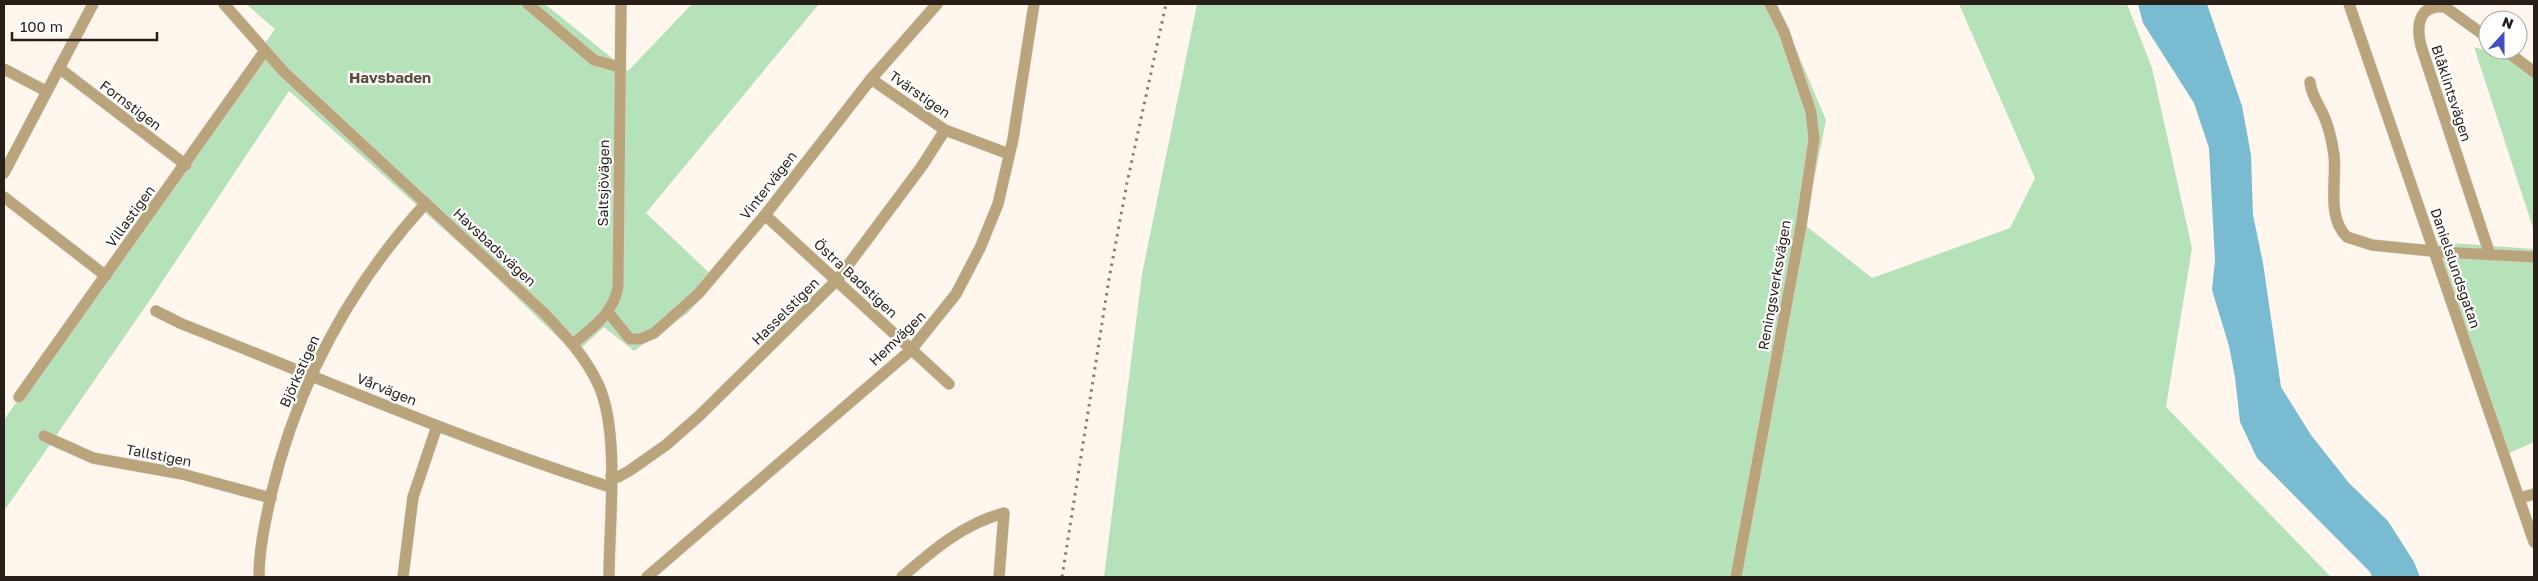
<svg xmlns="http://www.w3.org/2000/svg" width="2538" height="581" font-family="'Golos Text',sans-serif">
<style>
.green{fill:#b6e2ba}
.water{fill:#79bbd0}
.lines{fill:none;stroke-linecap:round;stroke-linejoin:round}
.minor-casing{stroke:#dcd4cc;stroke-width:12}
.minor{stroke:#b9a47c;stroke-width:11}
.rail{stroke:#867e76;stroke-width:3;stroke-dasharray:2.5 5;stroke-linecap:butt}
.labels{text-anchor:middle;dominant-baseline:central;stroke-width:4.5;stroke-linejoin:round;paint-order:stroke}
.street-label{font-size:14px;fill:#271f18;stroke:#fff}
.neighbourhood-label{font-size:15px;font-weight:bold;fill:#5e4c3c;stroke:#fff}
</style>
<rect width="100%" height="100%" fill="#fff6ee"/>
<g class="green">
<path d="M246,4H545L628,71L692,4H819L646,213L717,280L688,313L634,351L604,327L575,354L479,261L289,91L152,297L4,511V420L275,29Z"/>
<path d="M1197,4H1777L1826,120L1805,225L1872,278L2010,228L2035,178L1959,4H2127L2152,68L2192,248L2166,407L2331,577H1104L1142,274Z"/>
<path d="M2474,47L2509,57L2534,77V231Z"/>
<path d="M2438,242L2534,249V442L2507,454Z"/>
</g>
<path class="water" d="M2138,4H2207L2242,106L2251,155L2253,215L2263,263L2281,387L2311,435L2349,483L2388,521L2414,562L2420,577H2372L2370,572L2257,458L2240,422L2235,377L2229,346L2212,290L2215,260L2209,148L2194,103L2143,23Z"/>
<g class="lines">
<defs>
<g id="minor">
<path d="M224,4L284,72L544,313C565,335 586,357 599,386C620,434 609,524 609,577"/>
<path d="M528,4L594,60L619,67"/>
<path d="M2349,4L2534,542"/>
<path d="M2488,38L2445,7C2418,4 2416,26 2421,46L2490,255"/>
<path d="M2505,50L2534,72"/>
<path d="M59,68L186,165"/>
<path d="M4,69L46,91"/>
<path d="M871,79L945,130L1009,154"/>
<path d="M2310,82C2311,95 2318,103 2323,114C2329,127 2332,141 2334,155C2337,180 2326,217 2347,237L2372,245L2441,252L2534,257"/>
<path d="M4,173L93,4"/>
<path d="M4,197L106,276"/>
<path d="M765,215L949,384"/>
<path d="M156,311L182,324C324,380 465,441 610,487"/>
<path d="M608,312L630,339H640L654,333L698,294L765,215L871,79L937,4"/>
<path d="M573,344C593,327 613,314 618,287L621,4"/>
<path d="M19,397L264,52"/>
<path d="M44,436L93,458L182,474L271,498"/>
<path d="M611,476L618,477L629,471L666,445L699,416L837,280L922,166L945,130"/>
<path d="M2520,498L2534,494"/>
<path d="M259,577C259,549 265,523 271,495C297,385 350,286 426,203"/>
<path d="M403,577L413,497L437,426"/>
<path d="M647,577L911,350L956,294L980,248L998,204L1013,139L1034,4"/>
<path d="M902,577C933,550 963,524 1004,513L999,577"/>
<path d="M1736,577L1801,226L1814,139L1811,112L1784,32L1770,4"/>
</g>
</defs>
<use href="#minor" class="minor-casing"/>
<use href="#minor" class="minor"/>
<path class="rail" d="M1062,577L1109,279L1127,183L1166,4"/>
</g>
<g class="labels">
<g class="street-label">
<text transform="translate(2452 93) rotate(72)">Blåklintsvägen</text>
<text transform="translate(920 94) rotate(35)">Tvärstigen</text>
<text transform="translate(131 105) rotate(37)">Fornstigen</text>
<text transform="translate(603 183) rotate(-89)">Saltsjövägen</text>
<text transform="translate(768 185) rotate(-52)">Vintervägen</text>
<text transform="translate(130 216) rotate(-54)">Villastigen</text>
<text transform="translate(495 247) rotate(43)">Havsbadsvägen</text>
<text transform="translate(2456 268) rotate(71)">Danielslundsgatan</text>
<text transform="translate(856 278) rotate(43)">Östra Badstigen</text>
<text transform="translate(1774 285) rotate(-80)">Reningsverksvägen</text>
<text transform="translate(785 311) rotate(-45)">Hasselstigen</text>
<text transform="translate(897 338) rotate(-44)">Hemvägen</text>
<text transform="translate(299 371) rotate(-66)">Björkstigen</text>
<text transform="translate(387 389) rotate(22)">Vårvägen</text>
<text transform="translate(159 455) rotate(11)">Tallstigen</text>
</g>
<g class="neighbourhood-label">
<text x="390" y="77">Havsbaden</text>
</g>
</g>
<rect width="2538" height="581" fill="none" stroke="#271f18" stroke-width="10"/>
<g transform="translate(2503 35) rotate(21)"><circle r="24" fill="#ffffff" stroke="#a9a5a3"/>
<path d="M0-4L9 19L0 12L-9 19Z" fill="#444ec3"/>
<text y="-8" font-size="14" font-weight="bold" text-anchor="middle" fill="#271f18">N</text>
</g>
<path d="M12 32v8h145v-8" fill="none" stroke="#271f18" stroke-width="2.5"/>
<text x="20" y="32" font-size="15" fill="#271f18" stroke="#ffffff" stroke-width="4" paint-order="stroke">100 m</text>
</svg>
